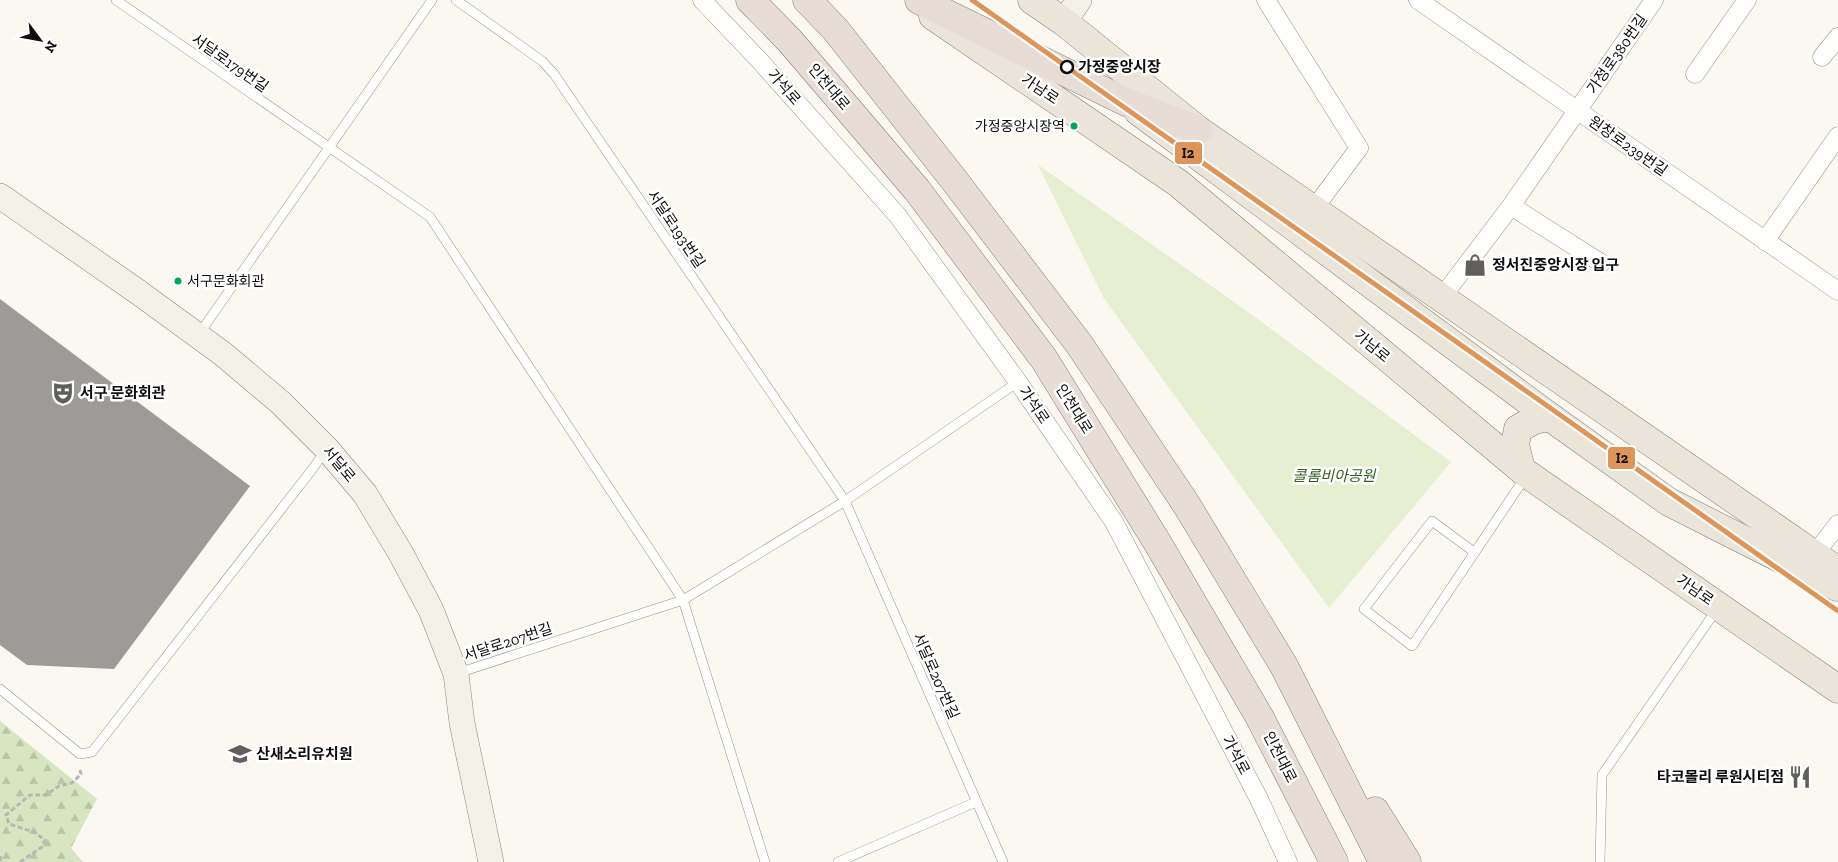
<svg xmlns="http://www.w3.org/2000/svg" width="1838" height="862" font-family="'Zilla Slab','Noto Sans KR',serif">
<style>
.forest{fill:url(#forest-firs)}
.park{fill:#e6efd2}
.building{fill:#9d9b97}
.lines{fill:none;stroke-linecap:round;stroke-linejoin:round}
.lane-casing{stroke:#949390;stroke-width:10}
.street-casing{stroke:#949390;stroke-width:19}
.secondary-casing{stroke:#8a8986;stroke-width:26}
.primary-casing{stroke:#81807d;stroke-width:29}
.highway-casing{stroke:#81807d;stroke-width:29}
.path{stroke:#b8b7b6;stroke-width:3;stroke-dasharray:5 2.5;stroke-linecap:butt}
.lane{stroke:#fefefd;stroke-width:9}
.street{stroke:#fefefd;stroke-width:18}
.secondary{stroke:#f4f1e8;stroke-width:25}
.primary{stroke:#ebe4d9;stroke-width:28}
.highway{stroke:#e8ddd6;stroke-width:28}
.rail-1-casing{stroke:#fff;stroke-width:9}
.rail-1{stroke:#dd955a;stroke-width:5}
.stop-dot{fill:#fff;stroke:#0d0d0d;stroke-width:2.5}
.bus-dot{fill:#00a651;stroke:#fff;stroke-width:2}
.labels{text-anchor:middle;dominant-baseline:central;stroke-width:5;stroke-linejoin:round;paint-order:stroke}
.bus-label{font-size:14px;fill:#0d0d0d;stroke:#fff;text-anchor:end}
.street-label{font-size:15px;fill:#0d0d0d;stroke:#fff}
.stop-label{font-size:15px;font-weight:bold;fill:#0d0d0d;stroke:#fff;text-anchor:start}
.poi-label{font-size:15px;font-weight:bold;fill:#0d0d0d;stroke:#fff;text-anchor:start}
.park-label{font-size:15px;font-style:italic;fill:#346120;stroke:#fff}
.line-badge{stroke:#fff;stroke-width:2}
.pale-badge-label{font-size:14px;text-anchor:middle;font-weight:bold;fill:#111}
</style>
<defs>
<pattern id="forest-firs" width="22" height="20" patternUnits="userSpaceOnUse" patternTransform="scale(1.25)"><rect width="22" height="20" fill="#d7e6c1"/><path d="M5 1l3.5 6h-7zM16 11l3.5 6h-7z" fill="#b7c4a5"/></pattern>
</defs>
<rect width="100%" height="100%" fill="#faf8f1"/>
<path class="forest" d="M0,721L97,799L71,848L83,862H0Z"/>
<path class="park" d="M1038,165L1237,304L1451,462L1329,608L1103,297Z"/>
<path class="building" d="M0,299L250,486L114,669L27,665L0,645Z"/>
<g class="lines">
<defs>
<g id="lane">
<path d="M116,0L430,217L683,600L765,862"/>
<path d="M456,0L542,61L554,74L845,501L1003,862"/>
<path d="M199,334L432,0"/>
<path d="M1474,552L1432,521L1364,609L1412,646L1526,476"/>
<path d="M458,673L683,600L845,501L1018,382"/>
<path d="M0,689L80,754L92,752L314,467L325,451"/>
<path d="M838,862L976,802"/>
<path d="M1600,862L1602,775L1717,609"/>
</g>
<g id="street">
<path d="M702,0L760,61L898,216L1018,382L1114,522L1259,799L1288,862"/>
<path d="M1266,0L1359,148L1313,210"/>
<path d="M1418,0L1838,291"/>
<path d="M1822,57L1838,37"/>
<path d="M1695,74L1747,0"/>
<path d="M1511,206L1601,263"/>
<path d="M1765,241L1838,136"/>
<path d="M1442,297L1511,206L1654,0"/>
<path d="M1815,554L1838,524"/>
</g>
<g id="secondary">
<path d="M1064,22L1079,0"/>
<path d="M0,196L138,292L223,354L281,403L327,449L365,494L400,552L431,610L456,674L462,723L491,862"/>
</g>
<g id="primary">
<path d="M1032,0L1064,22L1198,130L1838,571"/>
<path d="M933,16L1178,183L1527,474L1838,689"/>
<path d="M1138,111L1550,417L1669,502L1837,587"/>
<path d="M1521,469L1515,445L1518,429L1534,420L1550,417"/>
</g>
<g id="highway">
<path d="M750,0L790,41L917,190L1044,359L1157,542L1259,716L1334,862"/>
<path d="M807,0L835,29L954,180L1079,344L1186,504L1284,666L1383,862"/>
<path d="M919,0L1126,102L1198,130"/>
<path d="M1375,811L1407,862"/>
</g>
</defs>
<use href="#lane" class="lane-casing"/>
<use href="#street" class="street-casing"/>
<use href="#secondary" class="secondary-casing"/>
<use href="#primary" class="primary-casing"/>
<use href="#highway" class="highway-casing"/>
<g class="path">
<path d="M0,856L1,862"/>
<path d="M20,862L42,847L45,840L34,832L9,824L6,815L30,795H46L59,786L72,783L81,774L80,770"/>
</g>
<use href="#lane" class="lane"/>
<use href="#street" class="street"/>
<use href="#secondary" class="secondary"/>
<use href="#primary" class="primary"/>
<use href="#highway" class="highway"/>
<defs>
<path id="rail-1" d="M972,0L1838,611"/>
</defs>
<use href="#rail-1" class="rail-1-casing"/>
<use href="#rail-1" class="rail-1"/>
</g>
<defs>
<symbol id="shop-bare" viewBox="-9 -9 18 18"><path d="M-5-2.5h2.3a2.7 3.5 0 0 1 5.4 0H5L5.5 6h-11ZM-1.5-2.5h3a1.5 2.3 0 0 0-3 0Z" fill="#605f5d" stroke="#fff" stroke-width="2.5" paint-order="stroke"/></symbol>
<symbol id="theatre-bare" viewBox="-9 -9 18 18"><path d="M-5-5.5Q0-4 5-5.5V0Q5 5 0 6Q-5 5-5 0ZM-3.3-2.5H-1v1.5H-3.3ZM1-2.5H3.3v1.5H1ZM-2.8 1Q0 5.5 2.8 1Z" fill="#605f5d" stroke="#fff" stroke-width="2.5" paint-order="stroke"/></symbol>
<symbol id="school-bare" viewBox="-9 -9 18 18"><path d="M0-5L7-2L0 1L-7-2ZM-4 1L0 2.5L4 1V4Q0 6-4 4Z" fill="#605f5d" stroke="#fff" stroke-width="2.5" paint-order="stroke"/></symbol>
<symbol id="restaurant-bare" viewBox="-9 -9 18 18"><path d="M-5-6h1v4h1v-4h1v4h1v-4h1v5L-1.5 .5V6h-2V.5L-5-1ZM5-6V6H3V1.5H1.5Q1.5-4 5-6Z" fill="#605f5d" stroke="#fff" stroke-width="2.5" paint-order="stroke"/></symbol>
</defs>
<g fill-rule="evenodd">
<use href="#shop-bare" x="1459" y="249" width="32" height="32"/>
<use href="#theatre-bare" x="47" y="377" width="32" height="32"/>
<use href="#school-bare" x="224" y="738" width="32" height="32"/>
<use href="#restaurant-bare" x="1784" y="761" width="32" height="32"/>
</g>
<circle class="stop-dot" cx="1067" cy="67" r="6"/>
<g class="bus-dot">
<circle cx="1074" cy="126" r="4.5"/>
<circle cx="178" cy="281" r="4.5"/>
</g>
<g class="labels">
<g class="bus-label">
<text x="1065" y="126">가정중앙시장역</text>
<text x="187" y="281" text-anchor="start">서구문화회관</text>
</g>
<g class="street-label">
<text transform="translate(1617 54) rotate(-55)">가정로380번길</text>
<text transform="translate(230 63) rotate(35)">서달로179번길</text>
<text transform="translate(784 87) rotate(49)">가석로</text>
<text transform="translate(829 87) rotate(50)">인천대로</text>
<text transform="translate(1040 89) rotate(34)">가남로</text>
<text transform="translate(1628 146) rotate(35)">원창로239번길</text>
<text transform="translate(676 229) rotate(56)">서달로193번길</text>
<text transform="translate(1372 346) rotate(40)">가남로</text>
<text transform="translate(1034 405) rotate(56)">가석로</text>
<text transform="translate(1074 409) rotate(58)">인천대로</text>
<text transform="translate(339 464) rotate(50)">서달로</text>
<text transform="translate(1695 590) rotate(35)">가남로</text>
<text transform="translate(508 642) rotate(-18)">서달로207번길</text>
<text transform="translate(936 676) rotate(66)">서달로207번길</text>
<text transform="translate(1236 755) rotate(62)">가석로</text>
<text transform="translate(1280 757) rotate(63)">인천대로</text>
</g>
<g class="stop-label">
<text x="1078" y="67">가정중앙시장</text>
</g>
<g class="poi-label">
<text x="1492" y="265">정서진중앙시장 입구</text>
<text x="80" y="393">서구 문화회관</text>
<text x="256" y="754">산새소리유치원</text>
<text x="1784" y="777" text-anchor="end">타코몰리 루원시티점</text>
</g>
<g class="park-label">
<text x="1334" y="476">콜롬비아공원</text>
</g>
</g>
<g class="line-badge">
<rect x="1174" y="141" width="29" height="24" rx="5" fill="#dd955a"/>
<rect x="1607" y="446" width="29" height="24" rx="5" fill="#dd955a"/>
</g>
<g class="pale-badge-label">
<text x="1188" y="158">I2</text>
<text x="1622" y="463">I2</text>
</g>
<g transform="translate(40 40) rotate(122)" stroke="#ffffff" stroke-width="4" paint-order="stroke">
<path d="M0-4L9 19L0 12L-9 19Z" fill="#0d0d0d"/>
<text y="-8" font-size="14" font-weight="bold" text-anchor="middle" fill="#0d0d0d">N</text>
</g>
</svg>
